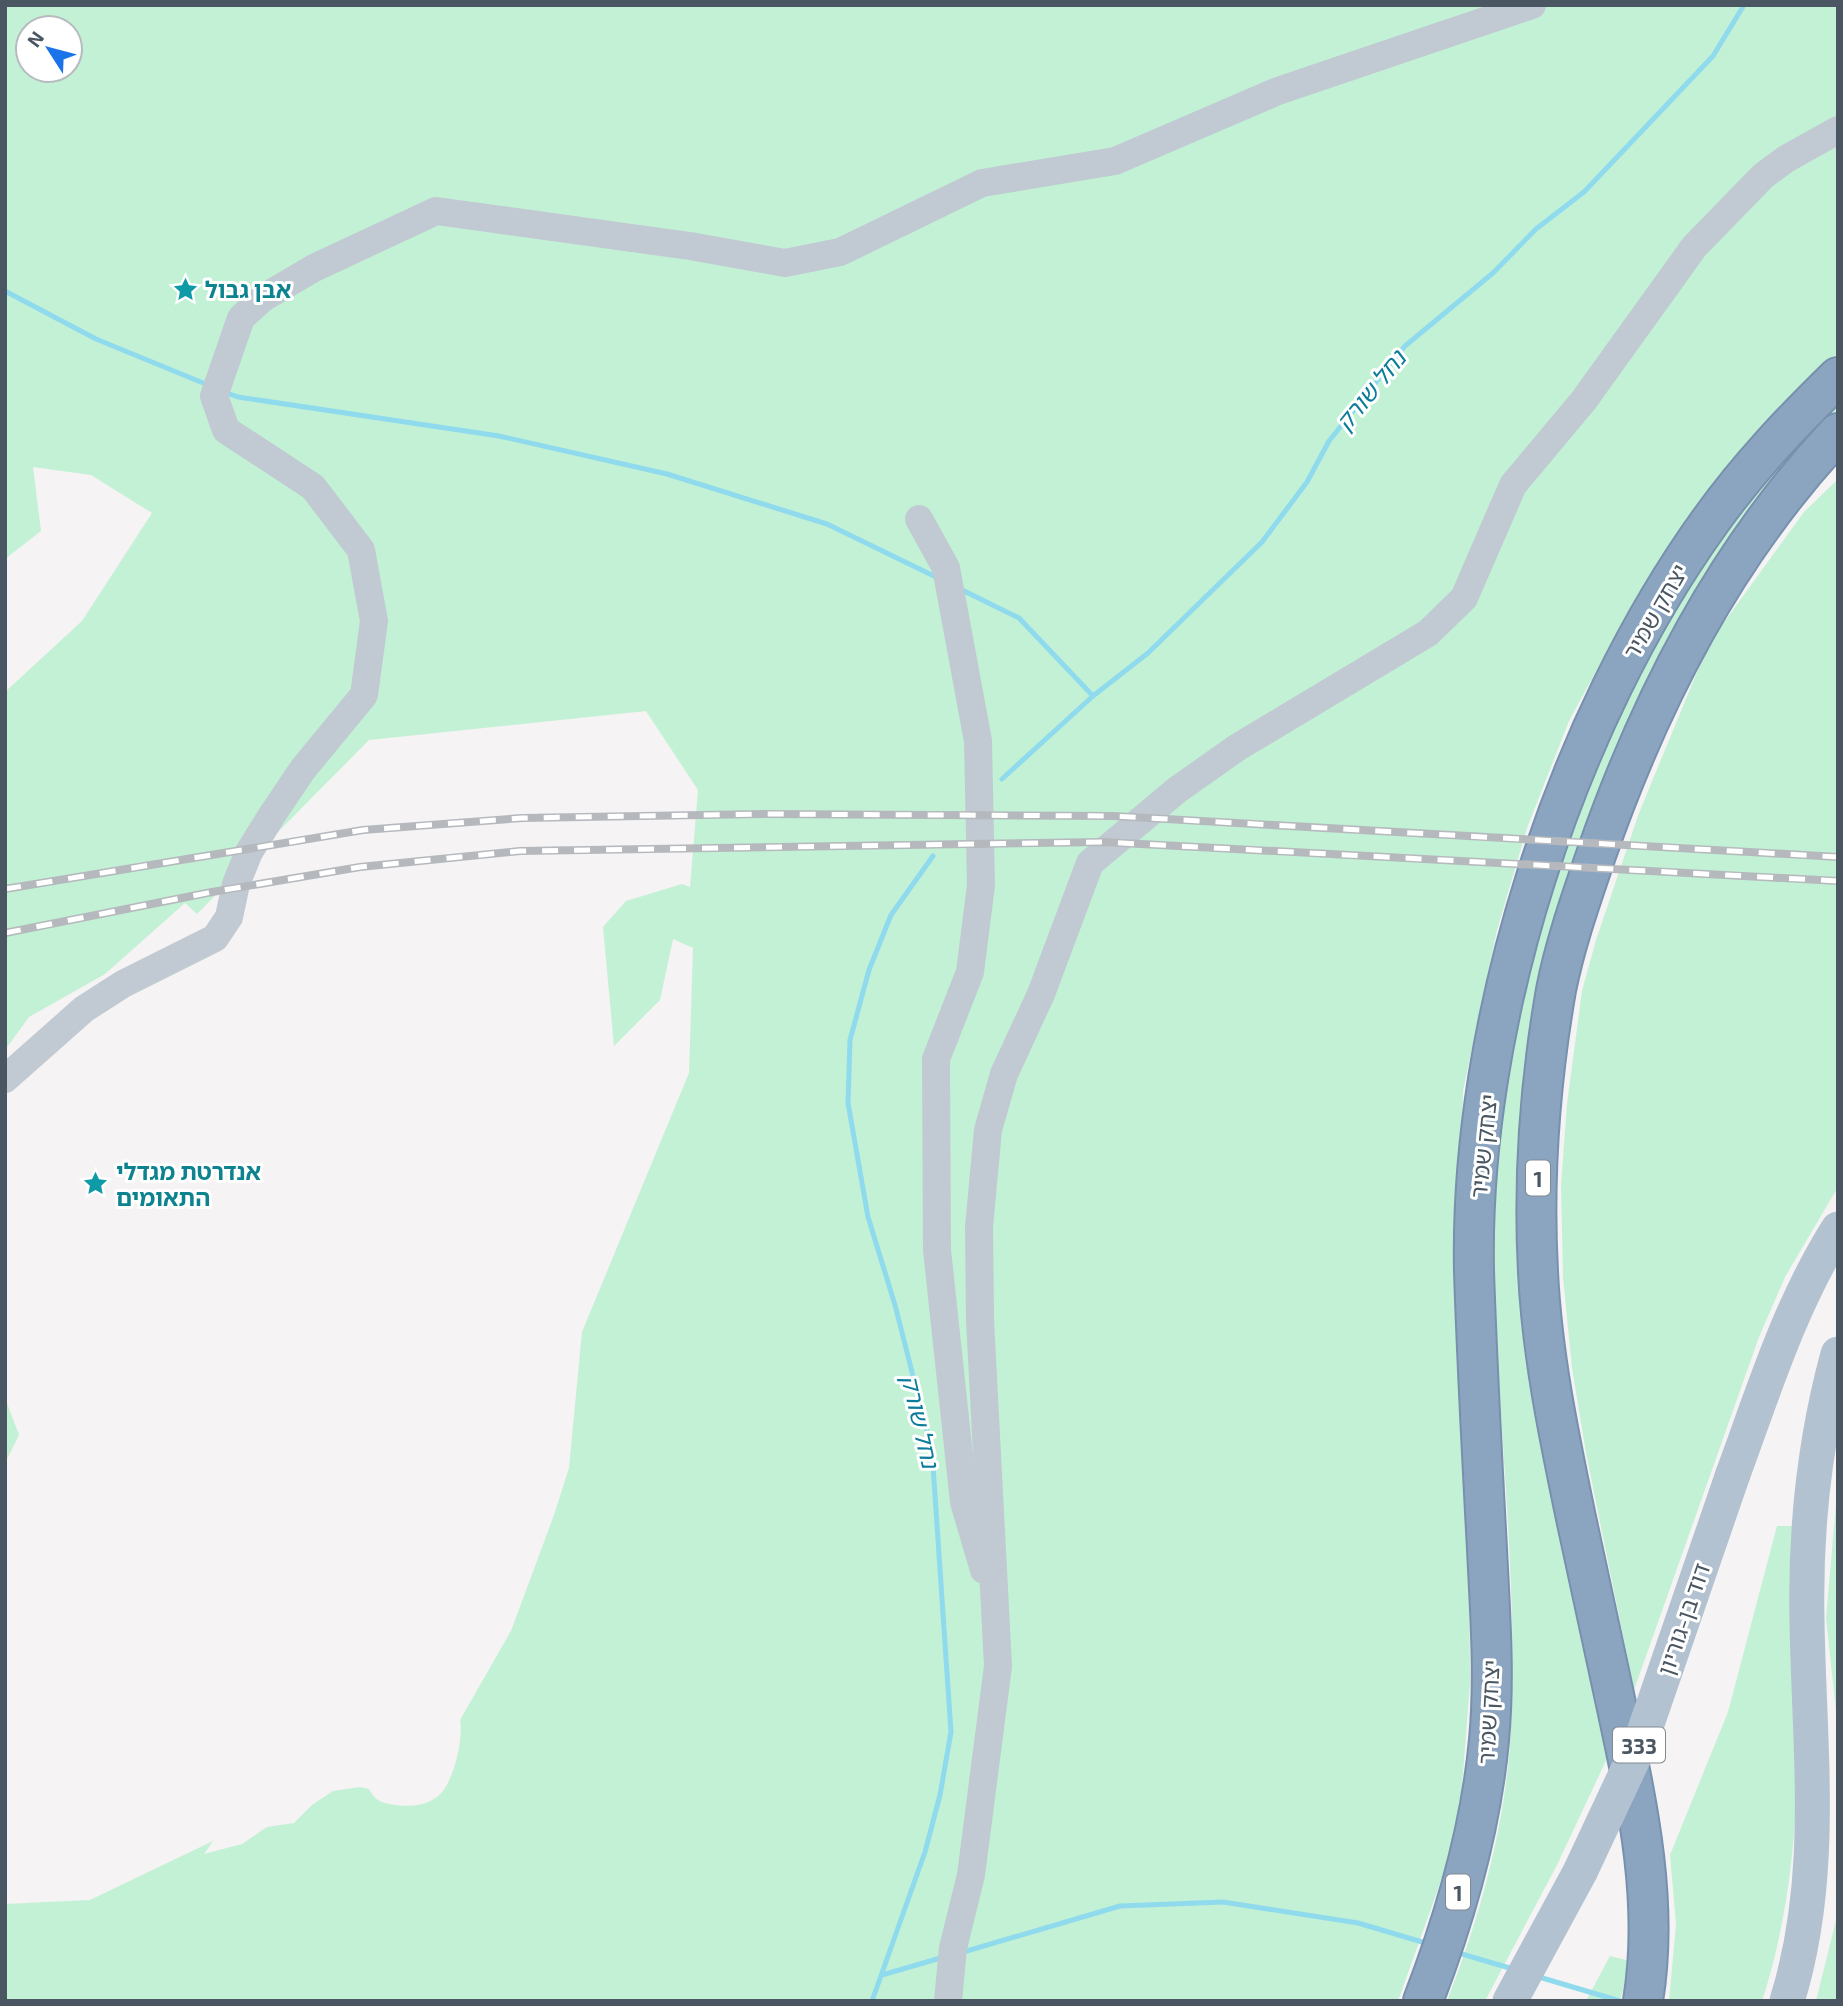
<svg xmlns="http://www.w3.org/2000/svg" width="1843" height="2006" font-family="'Exo 2','Noto Sans Hebrew',sans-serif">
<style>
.green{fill:#c3f1d5;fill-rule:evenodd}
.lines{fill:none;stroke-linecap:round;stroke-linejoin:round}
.stream{stroke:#90daee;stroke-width:5}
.highway-casing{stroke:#7690ad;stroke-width:42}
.minor{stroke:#c1cad2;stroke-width:28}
.major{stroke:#b3c2d1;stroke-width:35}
.highway{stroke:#8ba5c1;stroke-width:38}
.rail-casing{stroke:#b5b8bd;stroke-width:8}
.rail{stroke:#fff;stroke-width:5;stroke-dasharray:16;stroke-linecap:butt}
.major-bridge{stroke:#b3c2d1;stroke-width:35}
.labels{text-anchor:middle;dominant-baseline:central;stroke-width:6;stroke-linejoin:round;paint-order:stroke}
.shield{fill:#fff;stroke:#808990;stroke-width:2}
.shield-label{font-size:21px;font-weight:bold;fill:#4a5661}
.culture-label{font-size:23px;font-weight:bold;fill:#0d838f;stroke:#fff;text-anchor:start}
.street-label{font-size:23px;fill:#4a5661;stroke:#fff}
.water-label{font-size:24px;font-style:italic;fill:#0c7c9b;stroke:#fff}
</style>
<rect width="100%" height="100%" fill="#f5f3f3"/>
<g class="green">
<path d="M5,5H1838V356L1744,445L1613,640L1569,721L1527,828L1497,930L1463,1091L1460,1215L1468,1467L1470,1682L1461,1800L1449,1858L1398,2001H5V1904L90,1900L213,1841L204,1854L242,1844L267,1827L294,1823L312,1805L333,1791L360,1787L369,1789C375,1801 382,1803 395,1805C410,1807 424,1806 437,1797C453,1786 464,1738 460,1720L511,1631L554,1515L569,1468L582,1332L689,1073L693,948L673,939L660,1000L614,1046L603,927L626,901L682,884L690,887L698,790L646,711L369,740L197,914L185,903L105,974L29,1017L5,1050V692L82,621L152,513L91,475L33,467L41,531L5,559ZM28,28H70V70H28Z"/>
<path d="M1838,395V410L1784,467L1705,572L1638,700L1607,771L1588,825L1525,1113L1610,1752L1557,1865L1485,2001H1447C1481,1915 1507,1819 1511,1727C1518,1576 1498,1424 1494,1273C1487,1049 1557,822 1664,627C1677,602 1690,575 1705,551C1717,533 1734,516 1749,499C1778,464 1808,430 1838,395Z"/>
<path d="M1838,479V1187L1785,1277L1759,1337L1634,1690L1586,1453L1572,1368L1563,1277L1561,1185L1567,1104L1582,991L1596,940L1639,813L1709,643L1804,512Z"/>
<path d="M5,1398L19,1435L5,1463Z"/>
<path d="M1838,1482V1729L1826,1618Z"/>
<path d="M1777,1526H1795C1796,1684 1812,1849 1762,2001H1669L1676,1924L1670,1855L1728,1712Z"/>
<path d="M1838,1912V2001H1816Z"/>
<path d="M1610,1956L1630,1961L1620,2001H1586Z"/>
</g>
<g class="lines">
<g class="stream">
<path d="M5,291L96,339L208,385"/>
<path d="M224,392L238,397L499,436L667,474L827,524L938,578"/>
<path d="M960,589L1019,618L1093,696"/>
<path d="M1002,779L1093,696L1148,653L1262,542L1307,482L1329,441L1405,346L1493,273L1536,229L1584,192L1713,56L1744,5"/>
<path d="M1455,1952L1513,1969"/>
<path d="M960,1953L1120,1906L1223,1902L1358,1923L1429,1944"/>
<path d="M882,1975L944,1957"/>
<path d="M1539,1977L1620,2001"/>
<path d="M872,2001L925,1852L940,1795L951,1732L932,1451L895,1305L868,1217L848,1103L850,1040L869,970L891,915L933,856"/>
</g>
<defs>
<g id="highway">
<path d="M1423,2001C1455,1918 1481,1828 1489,1740C1495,1677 1490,1612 1487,1549C1482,1456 1477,1364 1474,1271C1469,1022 1565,722 1711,520C1749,467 1792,422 1838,377"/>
<path d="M1643,2001C1659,1904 1638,1807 1618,1713C1604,1648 1590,1583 1576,1518C1559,1436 1542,1355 1538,1272C1533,1178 1540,1082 1556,990C1565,944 1581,899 1596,855C1650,700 1725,553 1838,433"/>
</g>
</defs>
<use href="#highway" class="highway-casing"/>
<g class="minor">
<path d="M919,519L946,568L978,741L981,885L970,972L936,1059L937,1250L964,1502L984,1570"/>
<path d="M5,1079L84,1009L123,984L215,938L229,917L236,884L249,852L272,815L303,769L364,695L374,621L361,550L313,487L226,430L214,396L241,318L263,298L314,268L436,211L690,246L785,263L840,252L982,183L1115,161L1278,91L1532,5"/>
<path d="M948,2001L953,1948L971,1875L998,1666L980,1320L979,1227L988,1130L1004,1074L1041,994L1090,863L1177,790L1238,747L1428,633L1464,598L1513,485L1584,400L1694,247L1763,176L1786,159L1838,130"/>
</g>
<g class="major">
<path d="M1733,1474C1764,1390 1790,1305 1838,1229"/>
<path d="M1787,2001C1826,1876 1809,1749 1807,1621C1805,1530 1814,1442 1838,1354"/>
</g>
<use href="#highway" class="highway"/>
<defs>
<g id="rail">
<path d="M5,889L363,830L522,818L763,814L1113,816L1838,857"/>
<path d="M5,933L212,892L360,867L520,851L1103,842L1838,881"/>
</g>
</defs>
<use href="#rail" class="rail-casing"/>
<use href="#rail" class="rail"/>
<path class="major-bridge" d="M1510,2001L1580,1872L1640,1744L1733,1474"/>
</g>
<defs>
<symbol id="sight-bare" viewBox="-9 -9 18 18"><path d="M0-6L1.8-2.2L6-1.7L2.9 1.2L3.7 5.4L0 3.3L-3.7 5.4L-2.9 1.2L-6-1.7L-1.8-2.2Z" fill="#0f9aa8" stroke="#fff" stroke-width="2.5" paint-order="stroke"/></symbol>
</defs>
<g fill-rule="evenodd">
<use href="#sight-bare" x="168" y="272" width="35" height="35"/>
<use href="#sight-bare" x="78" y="1166" width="35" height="35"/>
</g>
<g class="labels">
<g class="shield">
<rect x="1526" y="1160.5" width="24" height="35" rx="5"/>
<rect x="1613" y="1727.5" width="52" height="35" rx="5"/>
<rect x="1446" y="1874.5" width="24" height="35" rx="5"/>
</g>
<g class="shield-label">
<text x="1538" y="1178">1</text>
<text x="1639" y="1745">333</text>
<text x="1458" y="1892">1</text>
</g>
<g class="culture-label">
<text x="205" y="289">אבן גבול</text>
<text x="116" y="1171">אנדרטת מגדלי<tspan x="116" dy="26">התאומים</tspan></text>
</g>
<g class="street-label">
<text transform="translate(1655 611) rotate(-60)">יצחק שמיר</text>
<text transform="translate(1483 1146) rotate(-84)">יצחק שמיר</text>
<text transform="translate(1683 1619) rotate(-71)">דוד בן-גוריון</text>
<text transform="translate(1488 1712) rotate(-87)">יצחק שמיר</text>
</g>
<g class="water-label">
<text transform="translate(1370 390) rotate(-51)">נחל שורק</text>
<text transform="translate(921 1421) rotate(77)">נחל שורק</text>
</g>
</g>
<rect width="1843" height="2006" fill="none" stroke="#4a5661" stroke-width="14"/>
<g transform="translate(49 49) rotate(306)"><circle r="33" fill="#ffffff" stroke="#b7bbc0" stroke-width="2"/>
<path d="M0-5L12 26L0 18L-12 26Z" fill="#1a73e8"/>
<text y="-10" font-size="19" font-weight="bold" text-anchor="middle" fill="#4a5661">N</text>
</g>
</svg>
